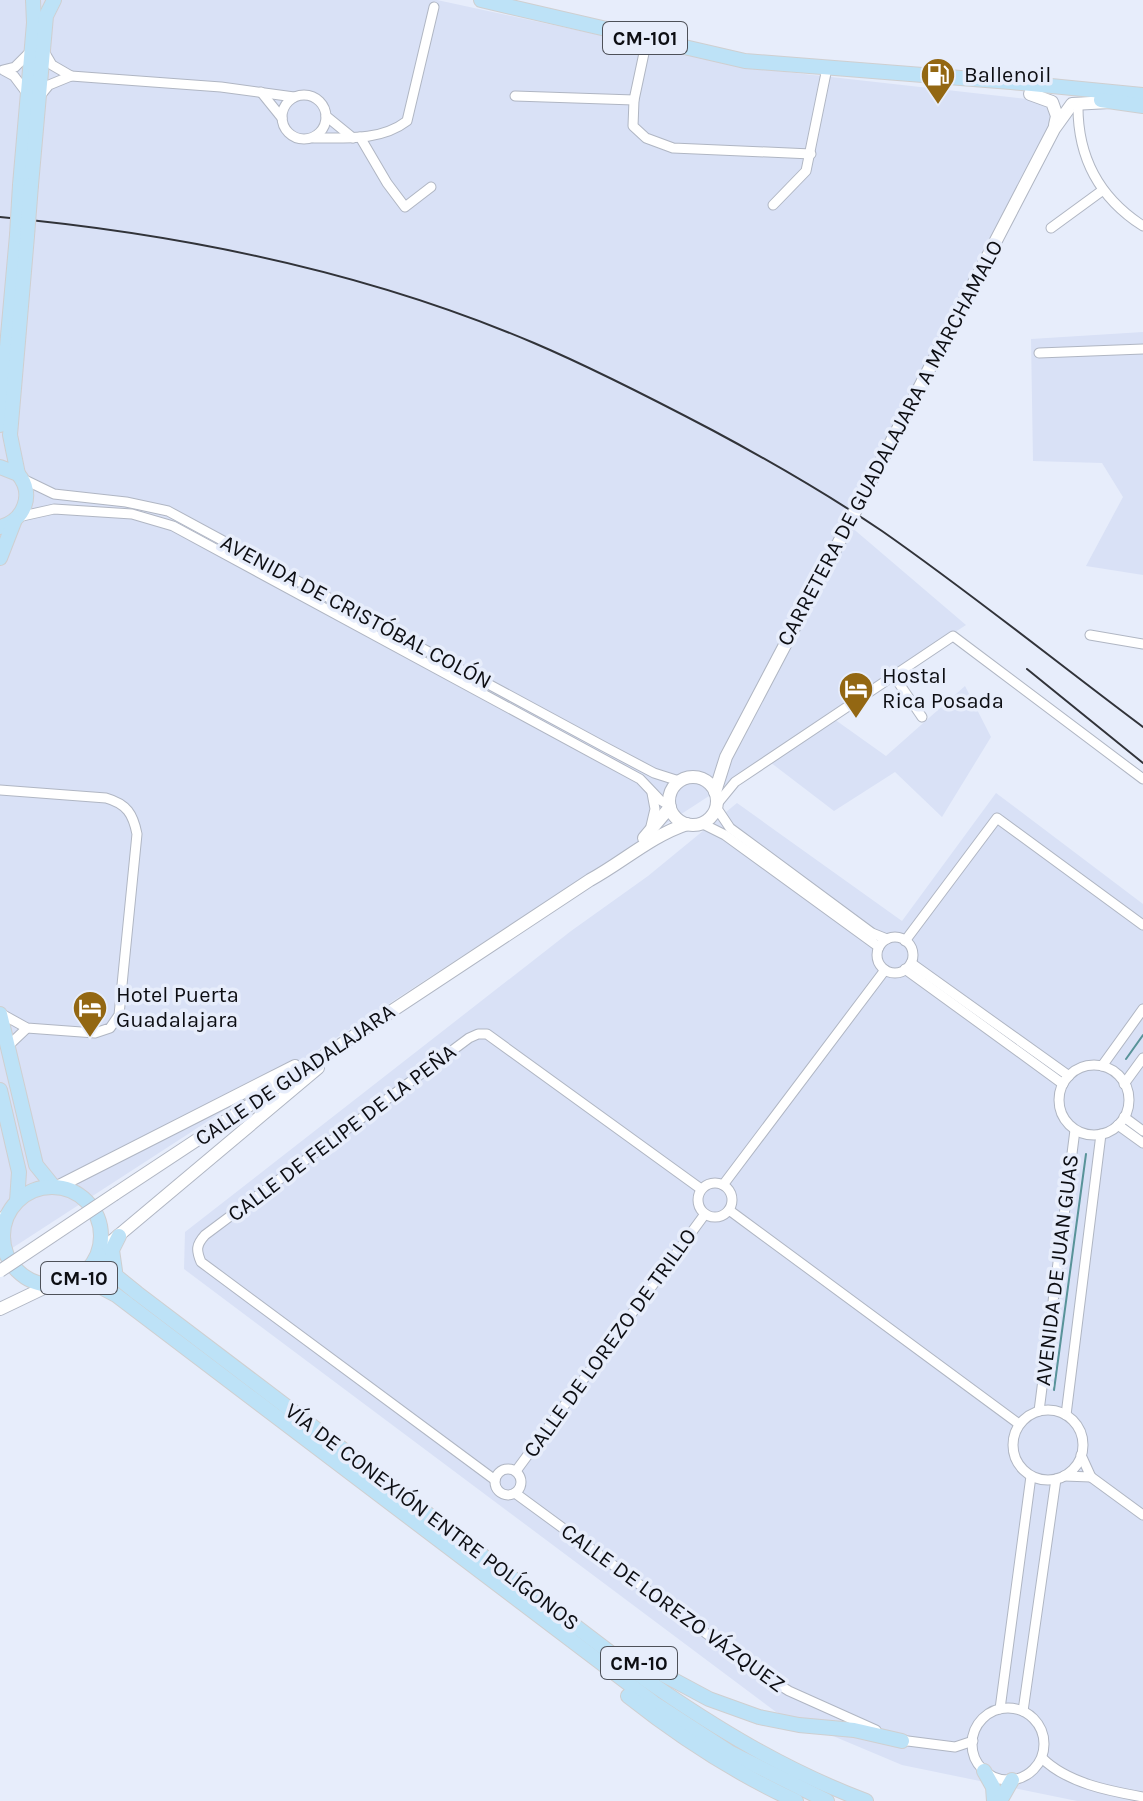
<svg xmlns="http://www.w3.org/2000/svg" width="1143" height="1801" font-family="Karla,sans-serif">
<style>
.built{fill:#d9e1f6}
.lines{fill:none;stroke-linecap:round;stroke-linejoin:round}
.stream{stroke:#589399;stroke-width:2}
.street-casing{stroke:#b0b6c3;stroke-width:11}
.secondary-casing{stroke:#b0b6c3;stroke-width:14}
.primary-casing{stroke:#cfcfd0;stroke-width:16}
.street{stroke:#fff;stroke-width:9}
.secondary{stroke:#fff;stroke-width:12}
.primary{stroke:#bde2f7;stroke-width:14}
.rail{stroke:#313339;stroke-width:2}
.secondary-bridge-casing{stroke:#b0b6c3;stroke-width:14;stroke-linecap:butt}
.primary-bridge-casing{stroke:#cfcfd0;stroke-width:16;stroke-linecap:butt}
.secondary-bridge{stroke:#fff;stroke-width:12}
.primary-bridge{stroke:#bde2f7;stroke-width:14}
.labels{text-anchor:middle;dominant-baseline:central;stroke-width:7;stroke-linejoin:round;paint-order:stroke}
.shield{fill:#e7edfb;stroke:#4e5159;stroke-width:2}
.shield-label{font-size:20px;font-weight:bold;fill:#0d0e13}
.poi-label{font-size:22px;fill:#0d0e13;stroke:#e7edfb;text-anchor:start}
.street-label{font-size:22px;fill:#0d0e13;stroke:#e7edfb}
</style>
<rect width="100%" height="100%" fill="#e7edfb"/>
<g class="built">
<path d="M0,0H437L752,68L1044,101L1052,114L1051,123L843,520L966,625L827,714L886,756L965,686L991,737L942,817L895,772L834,811L766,759L0,1256Z"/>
<path d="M1143,332V575L1086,566L1123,497L1102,463L1033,461L1031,339Z"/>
<path d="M996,793L1143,904V1801H1077L902,1765L776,1712L184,1269L185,1232L571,931L648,876L737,803L902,921Z"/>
</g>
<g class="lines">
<g class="stream">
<path d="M1126,1059L1143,1035"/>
<path d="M1054,1390L1086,1154"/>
</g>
<defs>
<g id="street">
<path d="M647,39L634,100L633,126L646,138L673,148L811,154"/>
<path d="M71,76L221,87L294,97"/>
<path d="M26,92L14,76L3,70L15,67L28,54"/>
<path d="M261,92L282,118"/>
<circle cx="304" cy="117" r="22"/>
<path d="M40,96L49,85L71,76L52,65L45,53"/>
<path d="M515,96L634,100"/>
<path d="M1078,103C1077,155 1098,197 1143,226"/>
<path d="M326,116L353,138"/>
<path d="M360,137L387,183L405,207L431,187"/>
<path d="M314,138C345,138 381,141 407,121L434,7"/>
<path d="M773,205L806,171L827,68"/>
<path d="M1051,228L1103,190"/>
<path d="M1039,353L1143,349"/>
<path d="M23,479L54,494L126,502L168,511L603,746L654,773L679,781"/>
<path d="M18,517L54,509L132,514L173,526L640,779L660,800L670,806"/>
<path d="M1090,635L1143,644"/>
<path d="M894,676L922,717"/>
<path d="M0,790L106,798C127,804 133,814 137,834L119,1015L110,1028L95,1033L27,1028L0,1013"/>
<path d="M717,804L735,782L953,636L1143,779"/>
<path d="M716,807L730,828L872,933L887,939"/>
<path d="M701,823L725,835L879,947"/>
<path d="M651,826L655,809L652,793"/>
<circle cx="895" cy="955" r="18"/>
<path d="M905,941L997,818L1143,925"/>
<path d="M911,963L1069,1076"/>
<path d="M905,969L1063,1084"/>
<path d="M8,1046L27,1028"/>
<circle cx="1094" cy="1100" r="35"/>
<path d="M1102,1066L1143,1009"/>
<path d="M1124,1084L1143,1058"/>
<path d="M1124,1117L1143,1131"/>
<path d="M1118,1125L1143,1143"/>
<circle cx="715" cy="1200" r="17"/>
<path d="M723,1185L885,970"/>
<path d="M729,1210L1019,1424"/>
<circle cx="1048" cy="1445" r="35"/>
<path d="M1039,1411L1075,1130"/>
<path d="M1066,1415L1101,1134"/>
<circle cx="508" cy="1482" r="13"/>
<path d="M516,1471L705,1214"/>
<path d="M1064,1476L1091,1477L1081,1455"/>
<path d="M1091,1477L1143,1515"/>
<path d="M495,1480L201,1262C196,1250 196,1245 205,1235L469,1038L478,1034H487L701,1189"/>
<path d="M515,1493L763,1675L789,1691L876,1730"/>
<circle cx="1008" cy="1744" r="36"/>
<path d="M1000,1709L1031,1476"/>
<path d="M1023,1711L1056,1479"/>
<path d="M900,1740L955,1747L973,1741"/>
<path d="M1042,1758C1067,1783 1109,1791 1143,1797"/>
</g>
<g id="secondary">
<path d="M1030,94L1052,102L1057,116L1055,125"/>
<path d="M886,452L1054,129L1072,104L1110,102"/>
<circle cx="693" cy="801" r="24"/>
<path d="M715,792L726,757L825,569"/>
<path d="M644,838L670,807"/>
<path d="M57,1187L295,1066"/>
<path d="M115,1194L590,880C623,862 651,836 687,824"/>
<path d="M0,1221L9,1213"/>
<path d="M100,1251L318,1068"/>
<path d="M0,1309L48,1286"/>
</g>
<g id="primary">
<path d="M481,0L745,61L1011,82L1143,95"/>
<path d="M1101,100L1143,106"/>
<path d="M20,185L34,23L33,0"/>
<path d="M31,185L46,16L54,0"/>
<path d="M0,425L17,235"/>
<path d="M0,467L18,474C35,494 24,521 0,527"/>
<path d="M18,474L10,435L27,236"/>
<path d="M0,558L14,522"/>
<path d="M0,1014L36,1165L53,1186"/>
<path d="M0,1090L19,1172L17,1201"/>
<circle cx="52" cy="1236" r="49"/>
<path d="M99,1255L116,1276L137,1293L645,1679C715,1728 786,1771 866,1801"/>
<path d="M115,1271L112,1250L119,1236"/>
<path d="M77,1280L99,1286L116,1295L654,1703L731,1753L827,1801"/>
<path d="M625,1654L709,1699L759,1717L799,1725L854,1730L902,1741"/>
<path d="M628,1696C681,1738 735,1773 796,1801"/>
<path d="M984,1771L993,1787L994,1801"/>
<path d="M1000,1801L1012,1780"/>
</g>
</defs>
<use href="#street" class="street-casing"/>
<use href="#secondary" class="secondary-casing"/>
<use href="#primary" class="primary-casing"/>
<use href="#street" class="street"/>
<use href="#secondary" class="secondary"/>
<use href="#primary" class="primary"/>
<g class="rail">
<path d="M0,217C182,234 365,271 534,343C595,369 653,399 712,430C770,461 827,494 882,531C971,593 1056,662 1143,727"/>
<path d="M1027,669L1143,763"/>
</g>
<defs>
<g id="secondary-bridge">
<path d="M825,569L886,452"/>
<path d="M0,1271L115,1194"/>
</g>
<g id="primary-bridge">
<path d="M17,235L20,185"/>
<path d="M27,236L31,185"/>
</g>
</defs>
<use href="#secondary-bridge" class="secondary-bridge-casing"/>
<use href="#primary-bridge" class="primary-bridge-casing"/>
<use href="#secondary-bridge" class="secondary-bridge"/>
<use href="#primary-bridge" class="primary-bridge"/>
</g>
<defs>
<symbol id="fuel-pin" viewBox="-11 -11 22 30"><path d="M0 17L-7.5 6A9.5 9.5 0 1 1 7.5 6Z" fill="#936712" stroke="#e7edfb"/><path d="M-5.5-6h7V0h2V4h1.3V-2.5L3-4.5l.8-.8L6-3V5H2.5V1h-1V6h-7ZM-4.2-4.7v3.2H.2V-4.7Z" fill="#fff"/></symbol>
<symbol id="hotel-pin" viewBox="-11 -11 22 30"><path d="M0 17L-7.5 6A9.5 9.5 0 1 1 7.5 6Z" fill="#936712" stroke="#e7edfb"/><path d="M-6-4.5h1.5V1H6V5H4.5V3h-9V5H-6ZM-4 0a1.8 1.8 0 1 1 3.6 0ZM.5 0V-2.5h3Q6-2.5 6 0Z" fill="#fff"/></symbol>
</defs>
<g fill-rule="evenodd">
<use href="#fuel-pin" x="918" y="55" width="40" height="54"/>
<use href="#hotel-pin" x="836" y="669" width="40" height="54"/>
<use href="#hotel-pin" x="70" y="988" width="40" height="54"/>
</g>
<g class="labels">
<g class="shield">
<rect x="603" y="22" width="84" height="32" rx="6"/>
<rect x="41" y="1262" width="76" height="32" rx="6"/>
<rect x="601" y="1647" width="76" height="32" rx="6"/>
</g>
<g class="shield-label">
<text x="645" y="38">CM-101</text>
<text x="79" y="1278">CM-10</text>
<text x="639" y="1663">CM-10</text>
</g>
<g class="poi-label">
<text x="964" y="75">Ballenoil</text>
<text x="882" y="676">Hostal<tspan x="882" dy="25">Rica Posada</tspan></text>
<text x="116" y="995">Hotel Puerta<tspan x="116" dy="25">Guadalajara</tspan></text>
</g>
<g class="street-label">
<text transform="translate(890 443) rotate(-62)">CARRETERA DE GUADALAJARA A MARCHAMALO</text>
<text transform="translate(356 612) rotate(28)">AVENIDA DE CRISTÓBAL COLÓN</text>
<text transform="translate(295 1075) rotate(-34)">CALLE DE GUADALAJARA</text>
<text transform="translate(342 1133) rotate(-37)">CALLE DE FELIPE DE LA PEÑA</text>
<text transform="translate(1057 1270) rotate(-83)">AVENIDA DE JUAN GUAS</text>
<text transform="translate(610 1343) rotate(-54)">CALLE DE LOREZO DE TRILLO</text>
<text transform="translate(432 1517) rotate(37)">VÍA DE CONEXIÓN ENTRE POLÍGONOS</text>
<text transform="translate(673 1608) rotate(36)">CALLE DE LOREZO VÁZQUEZ</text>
</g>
</g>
</svg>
